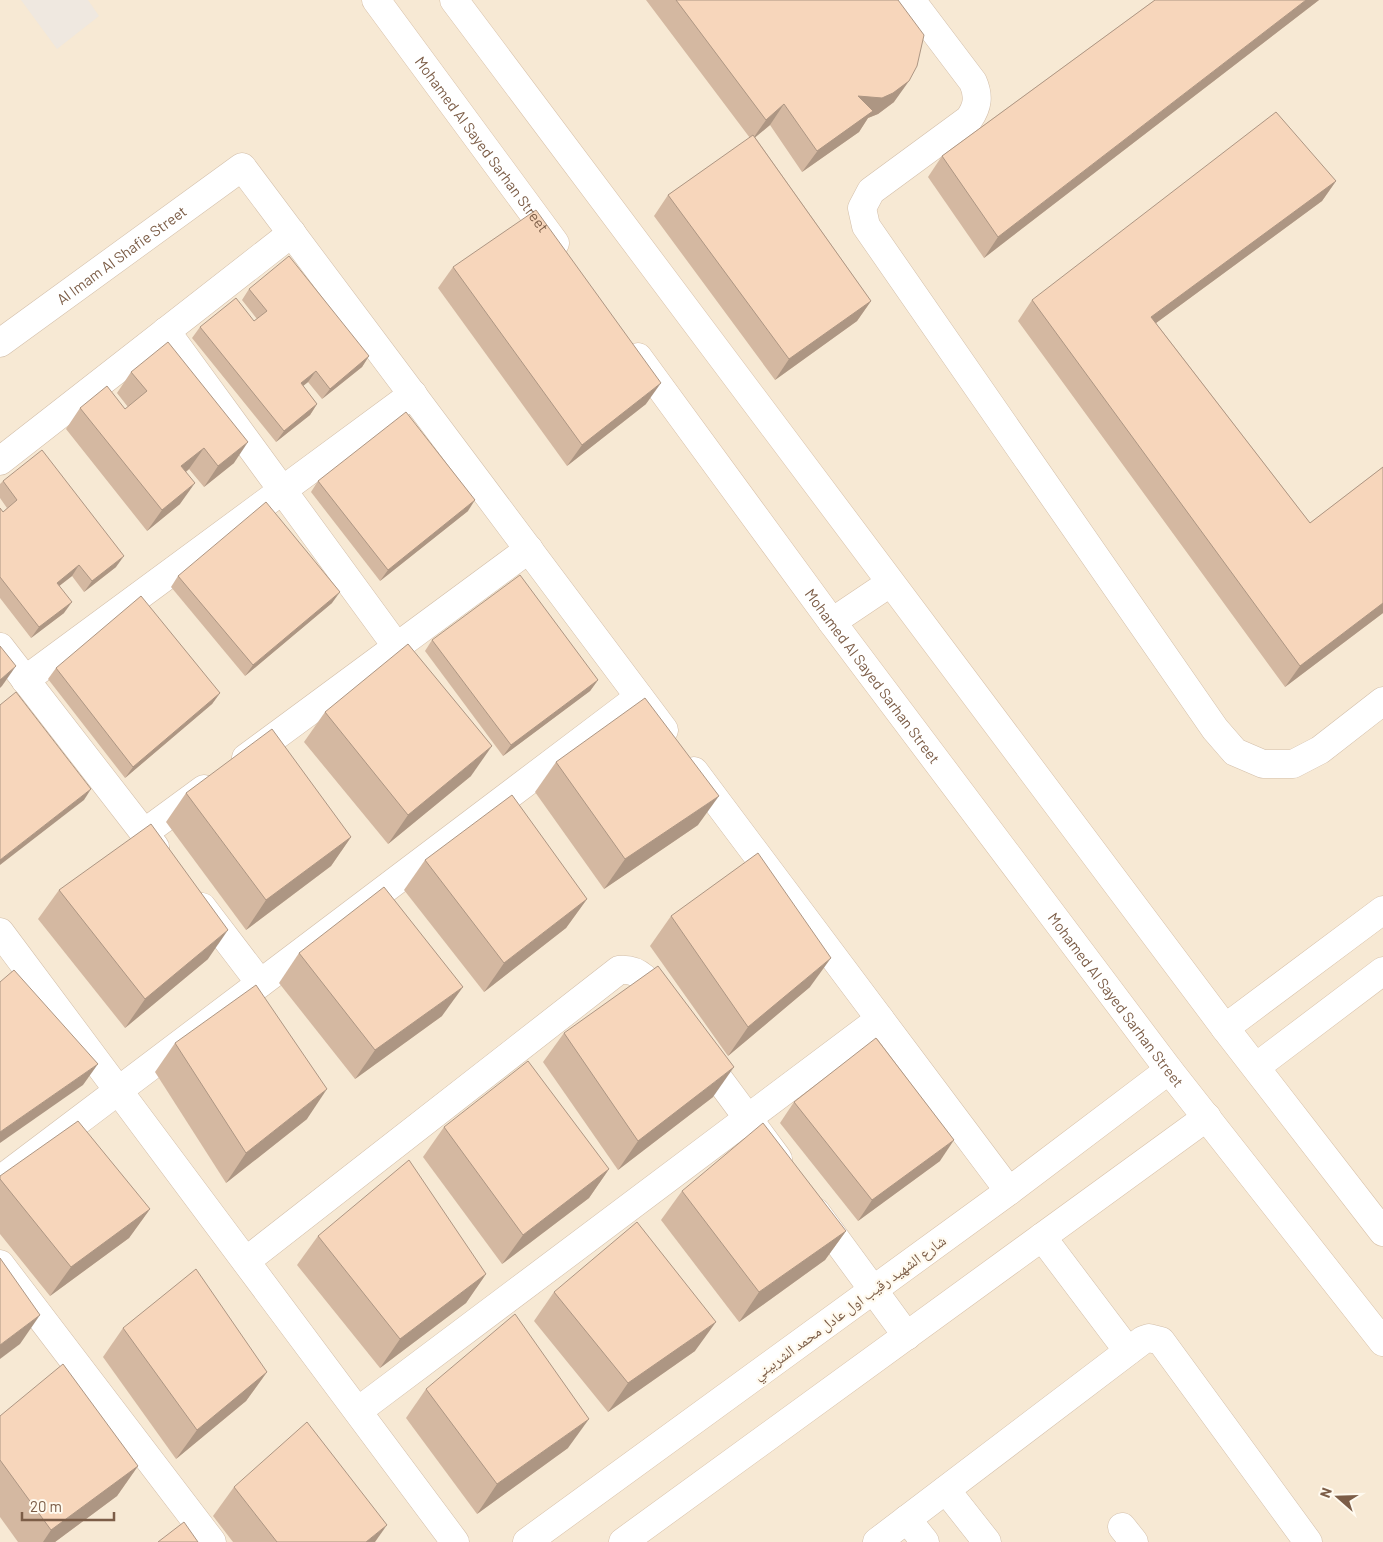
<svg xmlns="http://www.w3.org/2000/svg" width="1383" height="1542" font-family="Barlow,'Noto Naskh Arabic',sans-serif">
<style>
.residential{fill:#f7e9d4}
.industrial{fill:#efe8e0}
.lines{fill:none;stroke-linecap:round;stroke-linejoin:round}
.street-casing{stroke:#d3bfaa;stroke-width:29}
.secondary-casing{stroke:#d8c1a9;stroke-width:29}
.street{stroke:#fff;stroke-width:28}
.secondary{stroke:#fff;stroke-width:28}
.wall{fill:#d4b8a1}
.shaded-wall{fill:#ad9683}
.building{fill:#f7d6bb;stroke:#ad9683}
.labels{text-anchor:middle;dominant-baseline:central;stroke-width:4.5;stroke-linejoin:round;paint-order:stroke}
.street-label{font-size:15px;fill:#7c5d47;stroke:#fffaef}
</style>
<rect width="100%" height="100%" fill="#fff7e6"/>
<rect class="residential" x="0" y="0" width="1383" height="1542"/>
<path class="industrial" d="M21,0H88L99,16L57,49Z"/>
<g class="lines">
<defs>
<g id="street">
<path d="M911,0L973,82C979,96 978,106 969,119L871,191L862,208L866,226L1215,729L1235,752L1263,764H1293L1320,750L1383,701"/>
<path d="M166,331L397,647"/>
<path id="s1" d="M0,343L242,167L664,730"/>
<path d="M0,461L292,233"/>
<path d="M0,647L155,847"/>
<path d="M25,680L413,394"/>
<path d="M246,758L529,549"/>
<path d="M694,771L1009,1191"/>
<path d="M144,833L204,789"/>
<path d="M202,907L260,983"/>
<path d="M0,932L455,1542"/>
<path d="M701,1055L778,1159"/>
<path d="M0,1180L639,697"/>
<path d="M816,1212L907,1336"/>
<path d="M1042,1237L1128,1351"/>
<path d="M246,1261L619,970C643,967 653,989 665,1006"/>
<path d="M0,1264L212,1542"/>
<path d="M358,1411L880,1019"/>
<path d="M946,1490L987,1542"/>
<path d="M907,1519L925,1542"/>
<path d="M1122,1527L1134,1542"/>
<path d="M877,1542L1143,1340L1149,1338L1161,1341L1308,1542"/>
</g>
<g id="secondary">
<path id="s2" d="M376,0L555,243"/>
<path d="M454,0L1225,1028L1383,1232"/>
<path id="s3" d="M638,357L832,622L1169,1070L1383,1342"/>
<path d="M832,622L890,583"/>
<path d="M1225,1028L1383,910"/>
<path d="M1256,1067L1383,971"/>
<path d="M527,1542L1009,1191L1169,1070"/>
<path d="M623,1542L1207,1117"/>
</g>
</defs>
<use href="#street" class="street-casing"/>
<use href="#secondary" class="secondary-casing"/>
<use href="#street" class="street"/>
<use href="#secondary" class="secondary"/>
</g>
<g class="wall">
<path d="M646,0H898L894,102L878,114L868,118L859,132L802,172L770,125L755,137L871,301L857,321L775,380L654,216L668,195L750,138Z"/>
<path d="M1155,0H1319L984,258L928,177L942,156Z"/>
<path d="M1336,181L1322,201L1156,323L1310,523L1383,467V613L1285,687L1018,321L1032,300Z"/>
<path d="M453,267L646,404L567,466L438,288Z"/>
<path d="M249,289L369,356L362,367L322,399L308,382L303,386L317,404L310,415L276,442L192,338L200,327L254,321L257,319L242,300Z"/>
<path d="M131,372L234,463L204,487L189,469L186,472L180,504L147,531L66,429L80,408L125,409L128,407L117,393Z"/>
<path d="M3,481L116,567L84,592L72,576L59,586L64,613L31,638L0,598V508L3,512L7,508L0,498V484Z"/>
<path d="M318,481L468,511L380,581L311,492Z"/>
<path d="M178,576L332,603L245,676L171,587Z"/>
<path d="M432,640L598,680L590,691L503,756L425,651Z"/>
<path d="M56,668L220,693L212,704L125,778L48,679Z"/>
<path d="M325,712L471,776L388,844L304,742Z"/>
<path d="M556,762L698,825L604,889L535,792Z"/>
<path d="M186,793L351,837L331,866L246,930L166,822Z"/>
<path d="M425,860L587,899L566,928L484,992L404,890Z"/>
<path d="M59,890L208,959L125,1028L38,919Z"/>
<path d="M671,916L810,987L728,1056L650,946Z"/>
<path d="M299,953L442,1016L355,1079L279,983Z"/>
<path d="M564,1033L713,1097L618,1170L543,1062Z"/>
<path d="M175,1043L307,1119L226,1183L155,1072Z"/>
<path d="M794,1102L940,1161L858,1221L780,1123Z"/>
<path d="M444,1127L609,1169L589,1198L502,1264L423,1157Z"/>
<path d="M0,1176L150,1209L129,1238L50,1296L0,1234Z"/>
<path d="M682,1191L846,1231L825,1260L739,1322L661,1220Z"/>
<path d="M318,1236L486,1274L466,1303L380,1368L297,1265Z"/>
<path d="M554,1292L695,1351L608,1412L534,1321Z"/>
<path d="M123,1328L267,1372L246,1401L176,1459L103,1357Z"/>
<path d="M426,1389L568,1448L477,1514L406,1418Z"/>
<path d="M0,1416L138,1466L117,1496L55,1542H18L0,1517Z"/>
<path d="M234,1487L375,1542H233L213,1516Z"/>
</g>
<g class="shaded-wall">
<path d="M1306,0H1319L984,258L998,237Z"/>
<path d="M909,81L894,102L878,114L868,118L859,132L802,172L858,96Z"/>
<path d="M784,104L770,125L752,140L766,120Z"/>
<path d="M1336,181L1322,201L1137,337L1151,317Z"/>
<path d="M871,301L857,321L775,380L789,359Z"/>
<path d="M369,356L362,367L322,399L330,389Z"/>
<path d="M316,371L308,382L293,394L301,383Z"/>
<path d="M661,383L646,404L567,466L582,445Z"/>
<path d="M317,404L310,415L276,442L284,431Z"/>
<path d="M248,442L234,463L204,487L218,466Z"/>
<path d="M204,448L189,469L167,487L181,466Z"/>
<path d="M195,483L180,504L147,531L162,510Z"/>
<path d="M475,500L468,511L380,581L388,570Z"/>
<path d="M124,556L116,567L84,592L92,581Z"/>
<path d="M79,565L72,576L49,594L57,583Z"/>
<path d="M340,592L332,603L245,676L253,665Z"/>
<path d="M72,602L64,613L31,638L39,627Z"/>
<path d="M1383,603V613L1285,687L1300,666Z"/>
<path d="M16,666L2,686L0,688V680Z"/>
<path d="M598,680L590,691L503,756L511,745Z"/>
<path d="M220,693L212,704L125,778L133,767Z"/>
<path d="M492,746L471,776L388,844L408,815Z"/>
<path d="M91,789L84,800L0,865V860Z"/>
<path d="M719,796L698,825L604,889L625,859Z"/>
<path d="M351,837L331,866L246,930L266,900Z"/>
<path d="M587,899L566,928L484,992L504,963Z"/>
<path d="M228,930L208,959L125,1028L145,999Z"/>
<path d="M831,958L810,987L728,1056L748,1027Z"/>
<path d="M463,987L442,1016L355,1079L375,1050Z"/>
<path d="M98,1064L83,1085L0,1143V1132Z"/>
<path d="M734,1067L713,1097L618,1170L638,1141Z"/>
<path d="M327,1089L307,1119L226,1183L246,1153Z"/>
<path d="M954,1140L940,1161L858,1221L872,1200Z"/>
<path d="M609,1169L589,1198L502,1264L523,1235Z"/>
<path d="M150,1209L129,1238L50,1296L71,1267Z"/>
<path d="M846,1231L825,1260L739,1322L759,1292Z"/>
<path d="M486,1274L466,1303L380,1368L400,1339Z"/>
<path d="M40,1315L20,1344L0,1359V1345Z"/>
<path d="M716,1322L695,1351L608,1412L628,1383Z"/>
<path d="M267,1372L246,1401L176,1459L197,1430Z"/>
<path d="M589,1419L568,1448L477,1514L497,1484Z"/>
<path d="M138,1466L117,1496L55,1542H43L51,1530Z"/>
<path d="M387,1525L375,1542H366Z"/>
</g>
<g class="building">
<path d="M676,0H898L924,35L917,66L909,81L893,93L882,98L858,96L873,111L817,151L784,104L766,120Z"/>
<path d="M1155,0H1306L998,237L942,156Z"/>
<path d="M1276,112L1336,181L1151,317L1310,523L1383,467V603L1300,666L1032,300Z"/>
<path d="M753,135L871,301L789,359L668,195Z"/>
<path d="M536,210L661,383L582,445L453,267Z"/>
<path d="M289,256L369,356L330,389L316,371L301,383L317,404L284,431L200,327L236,298L254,321L267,311L249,289Z"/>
<path d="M168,342L248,442L218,466L204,448L181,466L195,483L162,510L80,408L107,386L125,409L147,391L131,372Z"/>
<path d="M406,412L475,500L388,570L318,481Z"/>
<path d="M42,450L124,556L92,581L79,565L57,583L72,602L39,627L0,577V508L3,512L17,500L3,481Z"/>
<path d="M266,502L340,592L253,665L178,576Z"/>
<path d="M520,575L598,680L511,745L432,640Z"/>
<path d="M141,596L220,693L133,767L56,668Z"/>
<path d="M408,644L492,746L408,815L325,712Z"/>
<path d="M0,646L16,666L0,680Z"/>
<path d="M16,692L91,789L0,860V705Z"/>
<path d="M645,698L719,796L625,859L556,762Z"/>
<path d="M272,729L351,837L266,900L186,793Z"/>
<path d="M512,795L587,899L504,963L425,860Z"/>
<path d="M151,824L228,930L145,999L59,890Z"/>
<path d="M758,853L831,958L748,1027L671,916Z"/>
<path d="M384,887L463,987L375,1050L299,953Z"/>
<path d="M658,966L734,1067L638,1141L564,1033Z"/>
<path d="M14,970L98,1064L0,1132V982Z"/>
<path d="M256,985L327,1089L246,1153L175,1043Z"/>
<path d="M876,1038L954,1140L872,1200L794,1102Z"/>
<path d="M528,1061L609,1169L523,1235L444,1127Z"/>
<path d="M78,1121L150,1209L71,1267L0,1179V1176Z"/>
<path d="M763,1123L846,1231L759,1292L682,1191Z"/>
<path d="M409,1160L486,1274L400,1339L318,1236Z"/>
<path d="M637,1222L716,1322L628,1383L554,1292Z"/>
<path d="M0,1258L40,1315L0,1345Z"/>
<path d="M196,1269L267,1372L197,1430L123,1328Z"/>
<path d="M515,1314L589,1419L497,1484L426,1389Z"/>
<path d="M63,1364L138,1466L51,1530L0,1460V1416Z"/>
<path d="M307,1422L387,1525L366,1542H277L234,1487Z"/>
<path d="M184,1522L198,1542H158Z"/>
</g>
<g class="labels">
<g class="street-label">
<text stroke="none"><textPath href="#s2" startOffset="179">Mohamed Al Sayed Sarhan Street</textPath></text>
<text stroke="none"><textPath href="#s1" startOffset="150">Al Imam Al Shafie Street</textPath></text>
<text stroke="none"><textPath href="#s3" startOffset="396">Mohamed Al Sayed Sarhan Street</textPath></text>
<text stroke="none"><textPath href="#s3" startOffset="801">Mohamed Al Sayed Sarhan Street</textPath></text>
<text transform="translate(849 1307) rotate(-36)">شارع الشهيد رقيب اول عادل محمد الشربيني</text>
</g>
</g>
<g transform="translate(1338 1497) rotate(290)" stroke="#fffaef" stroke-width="4" paint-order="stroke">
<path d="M0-4L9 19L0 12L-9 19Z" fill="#7c5d47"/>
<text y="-8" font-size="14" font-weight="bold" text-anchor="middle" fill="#7c5d47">N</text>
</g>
<path d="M22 1512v8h92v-8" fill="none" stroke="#7c5d47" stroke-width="2.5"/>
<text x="30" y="1512" font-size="15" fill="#7c5d47" stroke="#fffaef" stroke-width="4" paint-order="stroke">20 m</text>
</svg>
